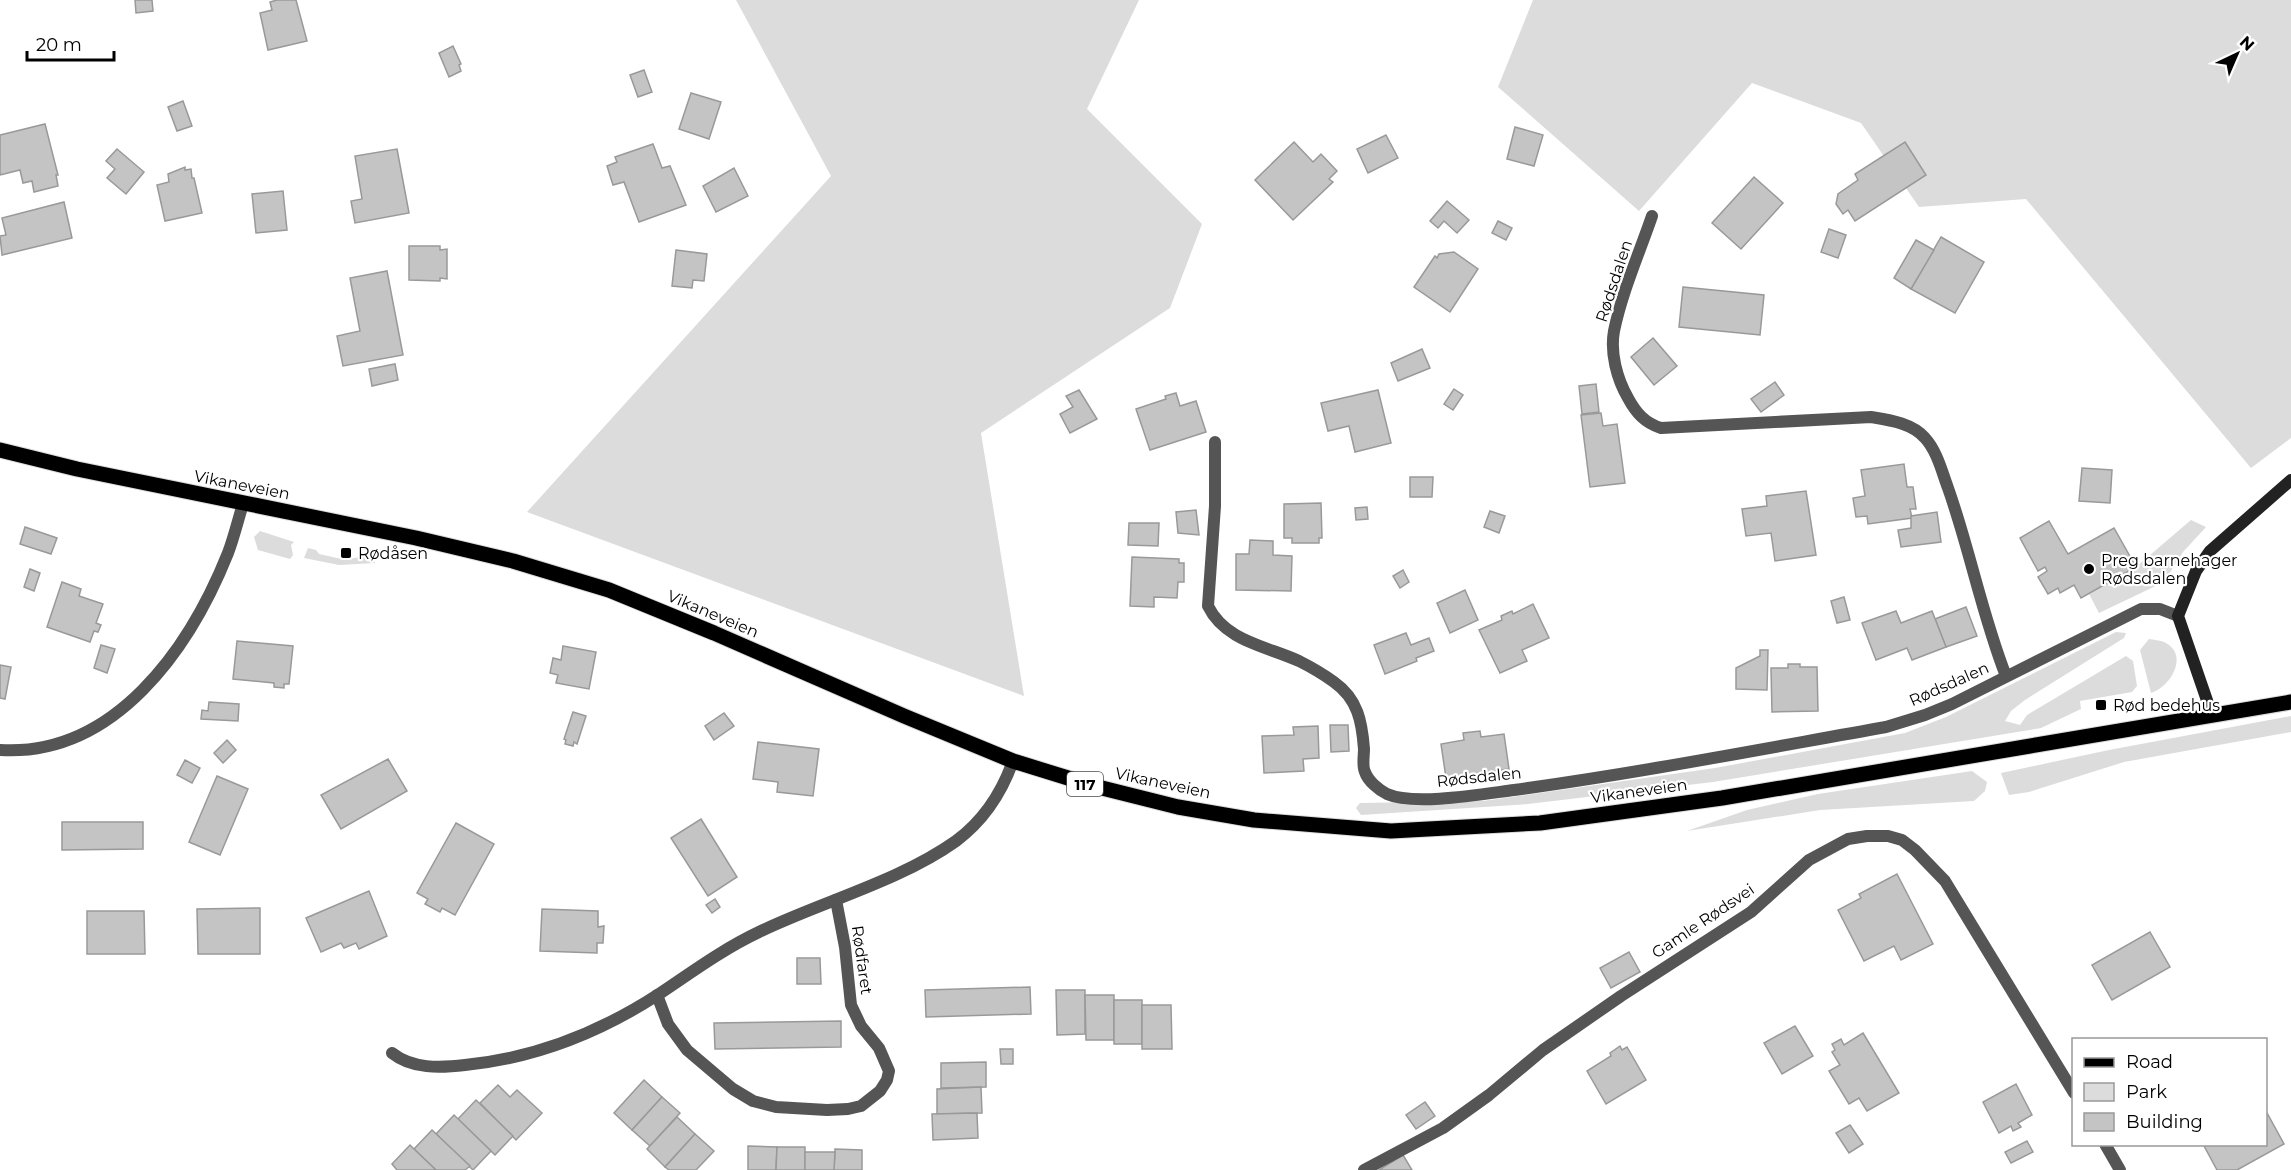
<svg xmlns="http://www.w3.org/2000/svg" width="2291" height="1170" font-family="Montserrat,sans-serif">
<style>
.green{fill:#dcdcdc}
.building{fill:#c4c4c4;stroke:#999;stroke-width:1.5}
.lines{fill:none;stroke-linecap:round;stroke-linejoin:round}
.primary-casing{stroke:#dbdbdb;stroke-width:17}
.street{stroke:#555;stroke-width:12}
.secondary{stroke:#222;stroke-width:12}
.primary{stroke:#000;stroke-width:15}
.poi-dot{fill:#000;stroke:#fff;stroke-width:2}
.labels{text-anchor:middle;dominant-baseline:central;stroke-width:4.5;stroke-linejoin:round;paint-order:stroke}
.shield{fill:#fff;stroke:#4c4c4c;stroke-width:1.5}
.shield-label{font-size:15px;font-weight:bold;fill:#000}
.street-label{font-size:16px;fill:#000;stroke:#fff}
.poi-label{font-size:16px;fill:#000;stroke:#fff;text-anchor:start}
</style>
<rect width="100%" height="100%" fill="#fff"/>
<g class="green">
<path d="M736,0H1139L1087,109L1202,224L1170,308L981,433L1024,696L527,512L831,176Z"/>
<path d="M1533,0H2291V438L2251,468L2026,199L1919,207L1861,123L1752,83L1639,211L1498,87Z"/>
<path d="M2191,520L2206,527L2183,552L2164,582L2099,613L2089,594L2136,567Z"/>
<path d="M260,531L294,542L291,545L293,555L290,559L258,550L254,537Z"/>
<path d="M308,548L316,550L319,554L346,560L363,556L373,557L375,563L339,565L304,558Z"/>
<path d="M2116,632L2126,633L2124,638L2025,700L2011,711L2005,721L2020,725L2027,715L2126,656L2133,661L2137,686L2132,692L2080,701L2081,709L2041,728L1713,782L1528,804L1361,815L1356,808L1360,803L1483,801L1715,768L1905,733L1946,717Z"/>
<path d="M2149,639C2154,640 2159,640 2164,642C2190,654 2171,687 2151,693L2140,650Z"/>
<path d="M2291,716V732L2124,762L2029,792L2009,795L2001,773L2109,750Z"/>
<path d="M1972,771L1987,782L1985,791L1974,801L1820,810L1687,831L1747,810L1818,794Z"/>
</g>
<g class="building">
<path d="M135,0H152L153,11L136,13Z"/>
<path d="M277,0H296L307,41L268,50L260,13L272,10L270,2Z"/>
<path d="M453,46L461,64L459,65L461,71L449,77L439,53Z"/>
<path d="M644,70L652,92L638,97L630,75Z"/>
<path d="M691,93L721,102L709,139L679,129Z"/>
<path d="M183,101L192,126L177,131L168,107Z"/>
<path d="M45,124L58,175H56L58,186L34,192L32,181L23,183L20,170L0,175V135Z"/>
<path d="M1515,127L1543,135L1534,166L1507,159Z"/>
<path d="M1386,135L1398,158L1368,173L1357,149Z"/>
<path d="M1294,142L1313,162L1321,154L1337,171L1329,179L1333,182L1293,220L1255,180Z"/>
<path d="M1905,142L1926,175L1855,221L1848,210L1843,214L1836,204L1838,194L1858,180L1855,174Z"/>
<path d="M653,144L662,168L670,166L686,205L639,222L624,182L613,185L607,166L617,162L615,157Z"/>
<path d="M117,149L144,172L126,194L107,178L115,169L106,161Z"/>
<path d="M397,149L409,213L355,223L351,201L362,199L355,156Z"/>
<path d="M185,167V170L191,169L192,178H194L202,213L165,221L157,185L169,182L168,174Z"/>
<path d="M734,168L748,196L716,212L703,186Z"/>
<path d="M1754,177L1783,203L1741,249L1712,223Z"/>
<path d="M283,191L287,230L256,233L252,194Z"/>
<path d="M1447,201L1469,220L1457,233L1444,221L1438,228L1430,221Z"/>
<path d="M64,202L72,238L2,255L0,236L6,235L2,218Z"/>
<path d="M1498,221L1512,228L1506,240L1492,233Z"/>
<path d="M1829,229L1846,235L1838,258L1821,252Z"/>
<path d="M1941,237L1984,262L1955,313L1911,289Z"/>
<path d="M1916,240L1934,250L1911,289L1894,278Z"/>
<path d="M409,246H440V250L447,249V279L440,278V281L409,280Z"/>
<path d="M676,250L707,254L704,281L693,280L692,288L672,286Z"/>
<path d="M1454,252L1478,269L1450,312L1414,287L1435,256L1437,258L1439,254Z"/>
<path d="M387,271L403,355L343,366L337,336L360,331L350,278Z"/>
<path d="M1683,287L1764,295L1760,335L1679,327Z"/>
<path d="M1653,338L1677,366L1654,385L1631,357Z"/>
<path d="M1422,349L1430,368L1398,381L1391,363Z"/>
<path d="M395,364L398,380L372,386L369,369Z"/>
<path d="M1775,382L1784,395L1761,412L1751,399Z"/>
<path d="M1596,384L1599,412L1582,414L1579,386Z"/>
<path d="M1454,389L1463,395L1453,410L1444,404Z"/>
<path d="M1079,390L1097,419L1070,433L1060,414L1073,407L1066,396Z"/>
<path d="M1378,390L1391,443L1355,452L1349,426L1328,431L1321,403Z"/>
<path d="M1176,393L1180,406L1196,401L1206,432L1150,450L1136,409L1166,399L1165,396Z"/>
<path d="M1601,413L1603,426L1617,424L1625,483L1590,487L1581,415Z"/>
<path d="M1904,464L1907,487H1913L1916,509H1910L1912,518L1868,524L1867,516L1856,517L1853,498L1865,496L1861,470Z"/>
<path d="M2082,468L2112,470L2110,503L2079,501Z"/>
<path d="M1410,477H1433L1432,497H1410Z"/>
<path d="M1806,491L1816,555L1775,561L1771,533L1746,536L1742,509L1767,506L1766,496Z"/>
<path d="M1321,503L1322,538H1319V543H1292V538H1284V504Z"/>
<path d="M1367,507L1368,519L1356,520L1355,508Z"/>
<path d="M1196,510L1199,535L1178,533L1176,512Z"/>
<path d="M1490,511L1505,516L1499,533L1484,527Z"/>
<path d="M1937,512L1941,542L1901,547L1898,530L1911,528V516Z"/>
<path d="M2049,521L2068,554L2114,528L2136,567L2081,598L2074,585L2060,593L2058,588L2048,594L2038,577L2047,571L2045,567L2038,571L2020,538Z"/>
<path d="M1129,523H1159L1158,546L1128,545Z"/>
<path d="M25,527L57,538L51,554L20,544Z"/>
<path d="M1250,540L1273,541V555L1292,556L1291,591L1236,590V554H1249Z"/>
<path d="M1132,557L1179,559V563H1184V582H1178L1177,598L1154,597V607L1130,606Z"/>
<path d="M30,569L40,573L34,591L24,587Z"/>
<path d="M1403,570L1409,582L1400,588L1393,576Z"/>
<path d="M62,582L81,589L79,596L103,604L96,623L101,625L98,632L94,631L90,642L47,627Z"/>
<path d="M1465,590L1478,620L1450,633L1437,603Z"/>
<path d="M1844,597L1850,620L1837,623L1831,601Z"/>
<path d="M1533,604L1549,638L1522,650L1527,661L1500,673L1479,630L1502,620L1501,616L1512,611L1513,614Z"/>
<path d="M1966,607L1977,636L1946,647L1935,619Z"/>
<path d="M1896,611L1901,623L1932,611L1946,647L1912,660L1907,648L1876,660L1862,623Z"/>
<path d="M1406,633L1411,645L1429,638L1434,651L1416,658L1417,661L1385,674L1374,645Z"/>
<path d="M237,641L293,646L289,684H284V688L274,687V683L233,679Z"/>
<path d="M101,645L115,649L107,673L94,668Z"/>
<path d="M563,646L596,652L589,689L556,683L558,675L550,673L553,658L561,660Z"/>
<path d="M1760,650H1768L1767,690L1736,689V668L1760,656Z"/>
<path d="M1788,664H1800V667H1817L1818,711L1772,712L1771,668H1788Z"/>
<path d="M0,665L11,667L5,699L0,698Z"/>
<path d="M209,702L239,704L238,721L201,719L202,710L208,711Z"/>
<path d="M573,712L586,716L577,744L574,742L573,746L565,744L566,740L564,739Z"/>
<path d="M724,713L734,726L714,740L705,726Z"/>
<path d="M1330,725H1348L1349,751L1331,752Z"/>
<path d="M1318,726L1319,758L1303,759L1304,771L1264,773L1262,736L1294,735L1293,727Z"/>
<path d="M1480,731L1481,737L1504,734L1509,769L1446,778L1441,744L1464,740L1463,733Z"/>
<path d="M227,740L236,750L223,763L214,753Z"/>
<path d="M758,742L819,749L813,796L777,792L778,782L753,779Z"/>
<path d="M388,759L407,791L341,829L321,795Z"/>
<path d="M185,760L200,768L192,783L177,775Z"/>
<path d="M217,776L248,789L220,855L189,842Z"/>
<path d="M701,819L737,877L708,896L671,838Z"/>
<path d="M62,822H143V849L62,850Z"/>
<path d="M456,823L494,844L455,915L442,908L440,912L425,904L428,899L417,893Z"/>
<path d="M1897,874L1933,944L1901,960L1894,946L1864,961L1838,910L1861,898L1859,894Z"/>
<path d="M369,891L387,936L359,949L356,943L344,948L341,943L321,952L306,918Z"/>
<path d="M715,899L720,907L712,913L706,905Z"/>
<path d="M260,908V954H198L197,909Z"/>
<path d="M542,909L598,911V927L604,926L603,943H597V953L540,951Z"/>
<path d="M87,911H144L145,954H87Z"/>
<path d="M2150,932L2170,967L2112,1000L2092,965Z"/>
<path d="M1629,952L1640,972L1611,988L1600,968Z"/>
<path d="M797,958H820L821,984H797Z"/>
<path d="M1030,987L1031,1014L926,1017L925,990Z"/>
<path d="M1056,990H1085V1034L1057,1035Z"/>
<path d="M1085,995H1114V1040H1086Z"/>
<rect x="1114" y="1000" width="28" height="44"/>
<path d="M1142,1005H1171L1172,1049H1142Z"/>
<path d="M841,1021V1047L715,1049L714,1023Z"/>
<path d="M1795,1026L1813,1056L1782,1074L1764,1043Z"/>
<path d="M1863,1033L1899,1093L1867,1111L1859,1098L1849,1104L1829,1071L1840,1065L1832,1052L1835,1050L1832,1044L1841,1039L1844,1045Z"/>
<path d="M1620,1046L1622,1050L1627,1047L1646,1080L1606,1104L1587,1071L1611,1056L1610,1053Z"/>
<path d="M1000,1049H1013V1064H1001Z"/>
<path d="M986,1062V1087L941,1088V1063Z"/>
<path d="M644,1080L662,1097L632,1130L614,1113Z"/>
<path d="M2016,1084L2032,1115L2018,1123L2021,1127L2013,1131L2011,1126L1999,1133L1983,1102Z"/>
<path d="M498,1085L510,1097L517,1090L542,1113L516,1140L480,1103Z"/>
<path d="M981,1087L982,1113L937,1114V1089Z"/>
<path d="M662,1097L680,1113L650,1146L632,1130Z"/>
<path d="M476,1100L513,1136L495,1155L458,1119Z"/>
<path d="M1425,1102L1435,1116L1416,1129L1406,1115Z"/>
<path d="M2266,1111L2284,1144L2237,1170H2217L2203,1144H2266Z"/>
<path d="M977,1113L978,1138L933,1140L932,1114Z"/>
<path d="M454,1115L491,1151L473,1170L436,1134Z"/>
<path d="M677,1117L695,1134L665,1167L647,1149Z"/>
<path d="M1850,1125L1863,1144L1849,1153L1836,1133Z"/>
<path d="M432,1130L470,1166L465,1170H436L414,1149Z"/>
<path d="M695,1134L714,1151L696,1170H669L665,1167Z"/>
<path d="M2027,1141L2033,1152L2011,1163L2005,1152Z"/>
<path d="M410,1145L414,1149L436,1170H397L392,1164Z"/>
<path d="M748,1146L777,1147L776,1170H748Z"/>
<path d="M777,1147H805V1170H776Z"/>
<path d="M835,1149L862,1150V1170H834Z"/>
<path d="M805,1152H835L834,1170H805Z"/>
<path d="M1403,1155L1412,1170H1379Z"/>
</g>
<g class="lines">
<defs>
<path id="primary" d="M0,450L77,469L416,538L513,561L609,590L714,633L904,716L1013,761L1094,786L1178,807L1254,820L1391,831L1540,823L1722,798L2291,702"/>
</defs>
<use href="#primary" class="primary-casing"/>
<g class="street">
<path d="M1652,216C1639,254 1622,292 1614,331C1610,353 1617,379 1628,398C1636,413 1645,423 1661,428L1871,417C1889,420 1912,423 1925,438C1937,451 1942,472 1948,488C1970,550 1982,615 2006,676"/>
<path d="M1215,442V506L1208,606C1225,641 1266,646 1299,661C1311,667 1323,674 1334,682C1358,699 1362,722 1364,749C1364,756 1362,766 1365,772C1368,781 1379,790 1387,794C1414,806 1483,794 1514,790C1638,773 1762,749 1886,727L1925,715L1952,704L2141,609H2160L2178,616"/>
<path d="M0,750C115,757 190,648 228,553C234,537 238,520 243,504"/>
<path d="M657,995L668,1024L687,1050L733,1089L753,1101L776,1107L827,1110L848,1109L861,1106L880,1091L887,1080L889,1071L879,1048L861,1026L851,1005L845,947L836,900"/>
<path d="M392,1053C412,1069 440,1068 465,1065C536,1058 599,1033 659,994C692,972 723,949 759,932C821,902 900,881 956,841C983,821 1002,792 1013,761"/>
<path d="M2105,1144L2120,1170"/>
<path d="M1364,1170L1443,1128L1489,1095L1543,1050L1621,996L1751,912L1809,860L1848,839L1867,836H1888L1902,840L1915,850L1945,881L2074,1093"/>
</g>
<path class="secondary" d="M2212,715L2178,616L2196,571L2210,551L2291,480"/>
<use href="#primary" class="primary"/>
</g>
<g class="poi-dot">
<rect x="340" y="547" width="12" height="12" rx="3"/>
<circle cx="2089" cy="569" r="6"/>
<rect x="2095" y="699" width="12" height="12" rx="3"/>
</g>
<g class="labels">
<rect class="shield" x="1067" y="772" width="36" height="24" rx="4.5"/>
<g class="shield-label">
<text x="1085" y="784">117</text>
</g>
<g class="street-label">
<text transform="translate(1614 281) rotate(-72)">Rødsdalen</text>
<text transform="translate(242 485) rotate(11)">Vikaneveien</text>
<text transform="translate(713 614) rotate(23)">Vikaneveien</text>
<text transform="translate(1949 684) rotate(-24)">Rødsdalen</text>
<text transform="translate(1479 777) rotate(-6)">Rødsdalen</text>
<text transform="translate(1163 783) rotate(12)">Vikaneveien</text>
<text transform="translate(1639 791) rotate(-8)">Vikaneveien</text>
<text transform="translate(1703 921) rotate(-34)">Gamle Rødsvei</text>
<text transform="translate(862 960) rotate(82)">Rødfaret</text>
</g>
<g class="poi-label">
<text x="358" y="553">Rødåsen</text>
<text x="2101" y="560">Preg barnehager<tspan x="2101" dy="18">Rødsdalen</tspan></text>
<text x="2113" y="705">Rød bedehus</text>
</g>
</g>
<rect x="2072" y="1038" width="195" height="108" fill="#ffffff" stroke="#999999" stroke-width="1.5"/>
<rect x="2084" y="1058" width="30" height="9" fill="#000000" stroke="#999999" stroke-width="1.5"/>
<text x="2126" y="1068" font-size="18" fill="#000000">Road</text>
<rect x="2084" y="1083" width="30" height="18" fill="#dcdcdc" stroke="#999999" stroke-width="1.5"/>
<text x="2126" y="1098" font-size="18" fill="#000000">Park</text>
<rect x="2084" y="1113" width="30" height="18" fill="#c4c4c4" stroke="#999999" stroke-width="1.5"/>
<text x="2126" y="1128" font-size="18" fill="#000000">Building</text>
<g transform="translate(2237 54) rotate(44)" stroke="#ffffff" stroke-width="4.5" paint-order="stroke">
<path d="M0-4.5L10 22L0 15L-10 22Z" fill="#000000"/>
<text y="-9" font-size="16" font-weight="bold" text-anchor="middle" fill="#000000">N</text>
</g>
<path d="M27 51v9h87v-9" fill="none" stroke="#000000" stroke-width="3"/>
<text x="36" y="51" font-size="18" fill="#000000" stroke="#ffffff" stroke-width="4.5" paint-order="stroke">20 m</text>
</svg>
